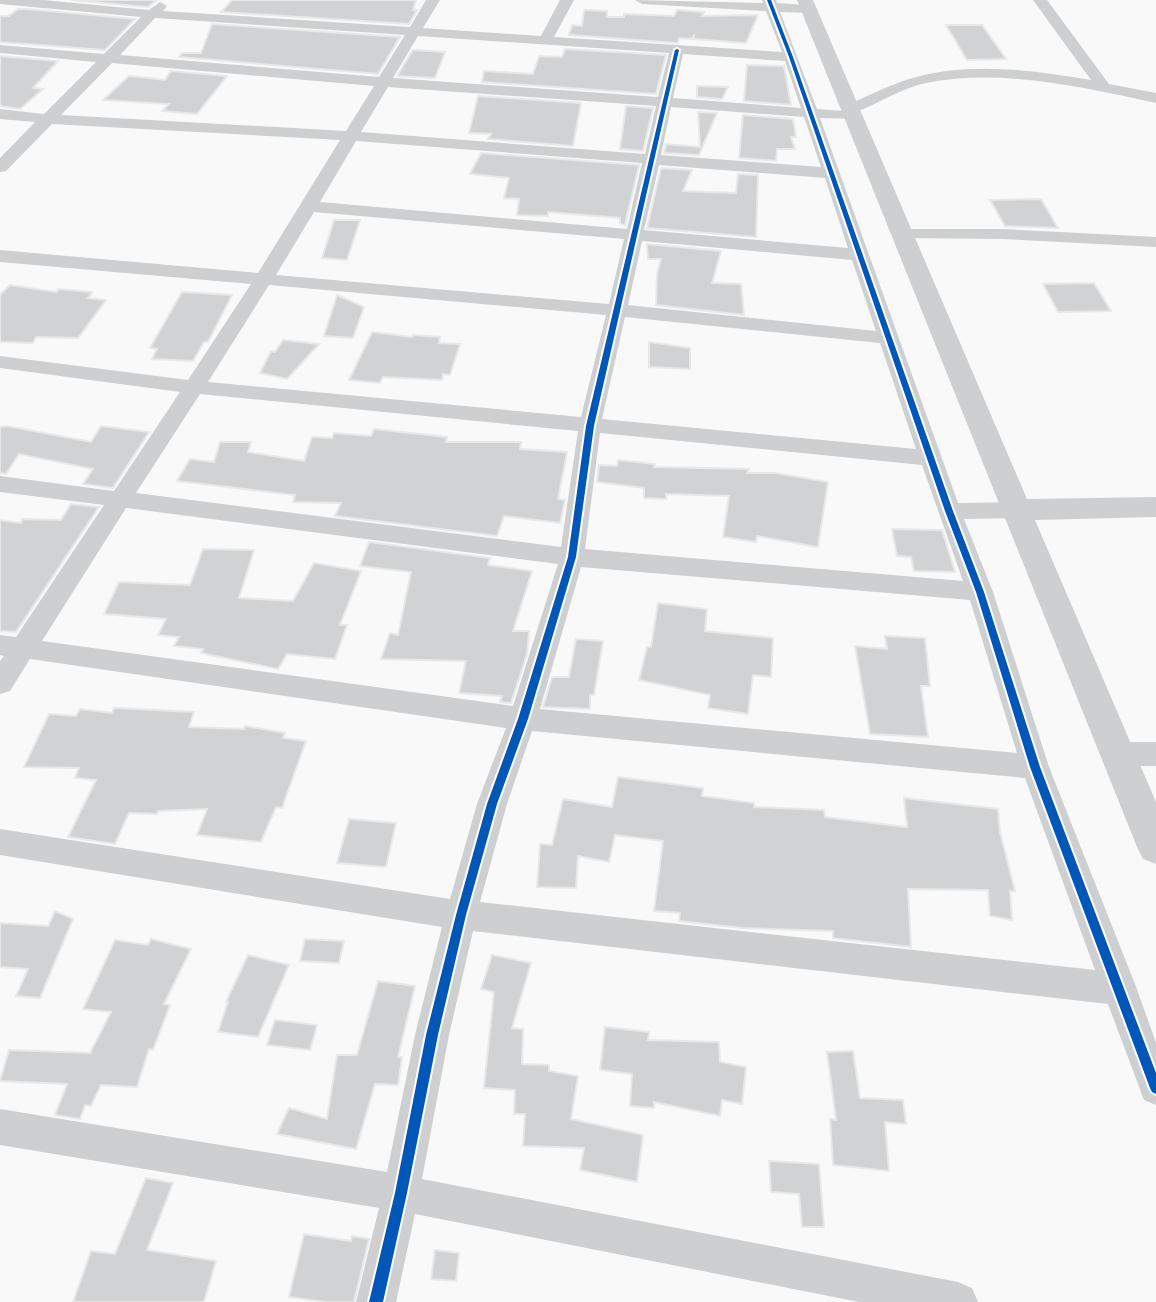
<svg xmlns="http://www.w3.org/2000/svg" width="1156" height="1302" font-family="Jost,sans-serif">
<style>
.building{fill:#d0d2d3;stroke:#e8e8e8;stroke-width:2}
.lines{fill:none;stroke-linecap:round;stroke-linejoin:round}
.minor{fill:#cecfd0;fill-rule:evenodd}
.tertiary{fill:#cecfd0;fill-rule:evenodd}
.cycleway-casing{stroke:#fff;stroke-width:4}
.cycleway{fill:#0057b8;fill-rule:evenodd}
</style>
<rect width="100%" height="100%" fill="#f9f9f9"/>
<g class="building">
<path d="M71,0H157L148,7Z"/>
<path d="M232,0H416L413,10H417L409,24L221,12Z"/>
<path d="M18,9H27L135,19L105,50L0,42V16H9Z"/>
<path d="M584,10L607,11V17H624V14L674,16L677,10L704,12L702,16L758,15L746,43L694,39V34L692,39L679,38L678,43L569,35L572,25L582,26Z"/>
<path d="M212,24L400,37L378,74L179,57L182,53H201Z"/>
<path d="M946,25H982L1006,59L967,60Z"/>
<path d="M565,49L666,55L656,94L482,82L484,71L533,74L539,56L562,57Z"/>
<path d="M413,50L445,52L435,78L397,76Z"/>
<path d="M0,56L58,61L33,88L43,89L20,109L0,106Z"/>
<path d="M747,65L784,66L791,105L744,101Z"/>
<path d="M171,71L227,76L197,114L162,111L169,104L103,100L129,76L165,80Z"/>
<path d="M697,86L728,87L722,99L697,97Z"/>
<path d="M478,96L581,103L573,146L488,139L491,134L469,133Z"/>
<path d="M626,106L653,108L643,151L620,149Z"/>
<path d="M698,112L717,113L699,155L664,153L666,144L700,147Z"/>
<path d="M743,115L793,119L796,137H791L795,149H777L776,161L739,158Z"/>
<path d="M481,153L639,165L625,225L620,224V218L548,212V216L517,215L519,199L504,198L509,178L470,174Z"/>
<path d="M661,168L692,170L683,191L736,193L738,174L758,175L756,237L647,228Z"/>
<path d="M1041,199L1058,228L1005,226L990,200Z"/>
<path d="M334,220H360L347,260L322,258Z"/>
<path d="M647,244L721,251L712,283L741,284L744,315L656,305L657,274L661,259H648Z"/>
<path d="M1094,283L1111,311L1058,312L1043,284Z"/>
<path d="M10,285L56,292L59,289L92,292L88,298L106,300L78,338L36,337L33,343L0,342V295Z"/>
<path d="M182,292L232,295L208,342H204L193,361L152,359L157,349L150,348Z"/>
<path d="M337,295L364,307L353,338L324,336Z"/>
<path d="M372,332L412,337L413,335L440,337L439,343L460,344L450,375L443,374L442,380L383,377L380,383L349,380Z"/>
<path d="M283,340L319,344L287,379L260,373L271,351L275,352Z"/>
<path d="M649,342L690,348V369L649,367Z"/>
<path d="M7,426L91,442L101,426L149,432L113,488L83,484L93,469L19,454L6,474L0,473V427Z"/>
<path d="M374,429L447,437L446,442H521L520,449L567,452L558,499L565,500L560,523L504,516L497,536L335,516L341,503L293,502L295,495L177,481L190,459L214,462L220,442H251L248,452L304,461L312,437L332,438L334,433L371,436Z"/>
<path d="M618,460L655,464L654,467L749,469L747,473H775L828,482L818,547L757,536L756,542L723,537L729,496L666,494V499L644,498V488L597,482L599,465L617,466Z"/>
<path d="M71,504L99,507L16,632L0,631V520L21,523L22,519L61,520Z"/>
<path d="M892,529L942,530L955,572L914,571L911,557L897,556Z"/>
<path d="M369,542L490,558L488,565L532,571L513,631H529L527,654L511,703L500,702L502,696L459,693L466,661L381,659L390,633L398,635L411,572L360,566Z"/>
<path d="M203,549L254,550L239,598L293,601L314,563L361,571L340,625H347L335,659L287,654L278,669L201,653L203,649L174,646L179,637L158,635L166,619L104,614L119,582L190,585Z"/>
<path d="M658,603L707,609L705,631L773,638L771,677L753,675L748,714L708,708L710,695L639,680L647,647H651Z"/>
<path d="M885,636L925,638L930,686H921L928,737L870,734L855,646L887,649Z"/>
<path d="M576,639L603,641L594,695H590V709L543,707L552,677H569Z"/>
<path d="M114,708L194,712L189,727L244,729L245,726L285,733L283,738L306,741L282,808L276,807L261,842L197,835L207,809L158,811L157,814L129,813L115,844L68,837L96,780L75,778L79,768L24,767L49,714L76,716L80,709L112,713Z"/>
<path d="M618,777L703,788L702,796L754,803V807L824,810L825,817L907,827L904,798L998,809L1000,832L1015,891H1010L1012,920L990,916L988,890L908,889L911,947L833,938V931L742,928L679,921L680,913L654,911L663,841L615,835L609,862L578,856L576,888L537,887L540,844L552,845L563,799L612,807Z"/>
<path d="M349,819L396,823L386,867L337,863Z"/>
<path d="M55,911L73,919L40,998L16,996L28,969L0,967V923L48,926Z"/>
<path d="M151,939L191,949L164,1004L170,1005L153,1050L149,1049L137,1087L101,1085L91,1106L85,1105L80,1119L55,1115L67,1084L0,1081L9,1050L90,1053L111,1012L83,1009L115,940L148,945Z"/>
<path d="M305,939L344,941L339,963L300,961Z"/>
<path d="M248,955L289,965L258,1037L218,1032L228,1002H226Z"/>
<path d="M492,955L531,963L512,1028L523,1029L522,1064L549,1065V1071L578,1076L571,1119L643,1135L637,1182L580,1170L584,1148L523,1146L525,1114H514L515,1090L484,1088L494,992L481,989Z"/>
<path d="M378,981L415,986L398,1057H402L398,1085L375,1084L356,1149L277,1134L289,1108L327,1119L337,1055H357Z"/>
<path d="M275,1020L317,1025L310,1050L267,1045Z"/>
<path d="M605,1027L649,1032L648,1040L719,1042L720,1062L746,1067L742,1104L722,1100L720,1116L654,1102V1108L630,1106L632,1074L600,1070Z"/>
<path d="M853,1051L860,1098L903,1100L906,1124L885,1122L889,1171L833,1165L830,1119L836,1120L827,1052Z"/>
<path d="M769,1161L819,1164L824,1227H802L799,1194L771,1192Z"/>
<path d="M146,1178L173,1183L147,1250L216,1261L204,1302H73L91,1251L115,1254Z"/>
<path d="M304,1234L351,1241L352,1236L369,1239L354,1302H326L289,1297Z"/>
<path d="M435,1250L459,1253L456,1281L431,1279Z"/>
</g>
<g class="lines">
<g class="minor">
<path d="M0,0H43L149,10L160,2L167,6L163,11L410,27L426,0H440L423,28L541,36L560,0H574L554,37L782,52L766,11L642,4L635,0L763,3L762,0H776L777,3L808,5L815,9L808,13L780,12L817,109L843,111L845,106C866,97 887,86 909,79C968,61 1032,70 1091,80L1033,0H1047L1109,84L1156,93V103C1081,87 1003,68 926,83C902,88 879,103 856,112L861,116L859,119L820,118L958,503L1018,502L1026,504L1030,510L1026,516L1018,518L964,519L993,592L1049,767L1137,989L1156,1043V1105L1144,1100L1108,1004L473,931L449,1035L422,1179L958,1282L972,1288L978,1302H859L415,1214L396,1302H356L379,1208L0,1145V1109L387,1172L415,1035L442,927L0,855V829L450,899L477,804L506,728L30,659L10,691L0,694V661L4,656L0,655V635L16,637L104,505L0,492V476L114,491L180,392L0,368V356L188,380L251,284L0,262V250L258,273L340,140L52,124L6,171L0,172V158L35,122L0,119V109L44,114L96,62L0,53V45L104,54L141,17L0,4ZM155,18L405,35L379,77L120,55ZM418,36L669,53L658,97L393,78ZM683,54L785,61L801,108L673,98ZM112,63L374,86L346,131L61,115ZM388,87L656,106L645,154L361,132ZM671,107L804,117L821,167L661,155ZM356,141L642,163L627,229L320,202ZM659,165L825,178L848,248L644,230ZM314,212L624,239L609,304L276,275ZM642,241L852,260L876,331L628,305ZM269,285L606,315L581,417L208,382ZM625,317L880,343L916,449L602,419ZM200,394L578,431L561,547L136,493ZM600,433L922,465L963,581L585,549ZM126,508L558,564L513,706L42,641ZM581,567L970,600L1017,753L540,709ZM532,731L1025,778L1095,970L480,902L507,804Z"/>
<path d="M903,229H1003L1156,237V247L1003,239L897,238L894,234L897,230Z"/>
<path d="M1118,742H1156V766H1118L1108,762L1104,754L1108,746Z"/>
</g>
<path class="tertiary" d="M797,0H813L1027,499L1156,497V517L1035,520L1156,802V864L1143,859L1137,847Z"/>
<defs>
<g id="cycleway">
<path d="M767,0H771L793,57L953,511L984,592L1040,767L1156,1073V1094L1152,1092L1150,1088L1030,767L976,592L945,511L789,57Z"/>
<path d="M677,49L679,50L594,426L576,557L528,719L497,804L466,915L438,1035L407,1193L383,1302H369L395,1193L426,1035L456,915L487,804L518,719L568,557L586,426L675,50Z"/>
</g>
</defs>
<use href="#cycleway" class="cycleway-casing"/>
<use href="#cycleway" class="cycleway"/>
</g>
</svg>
